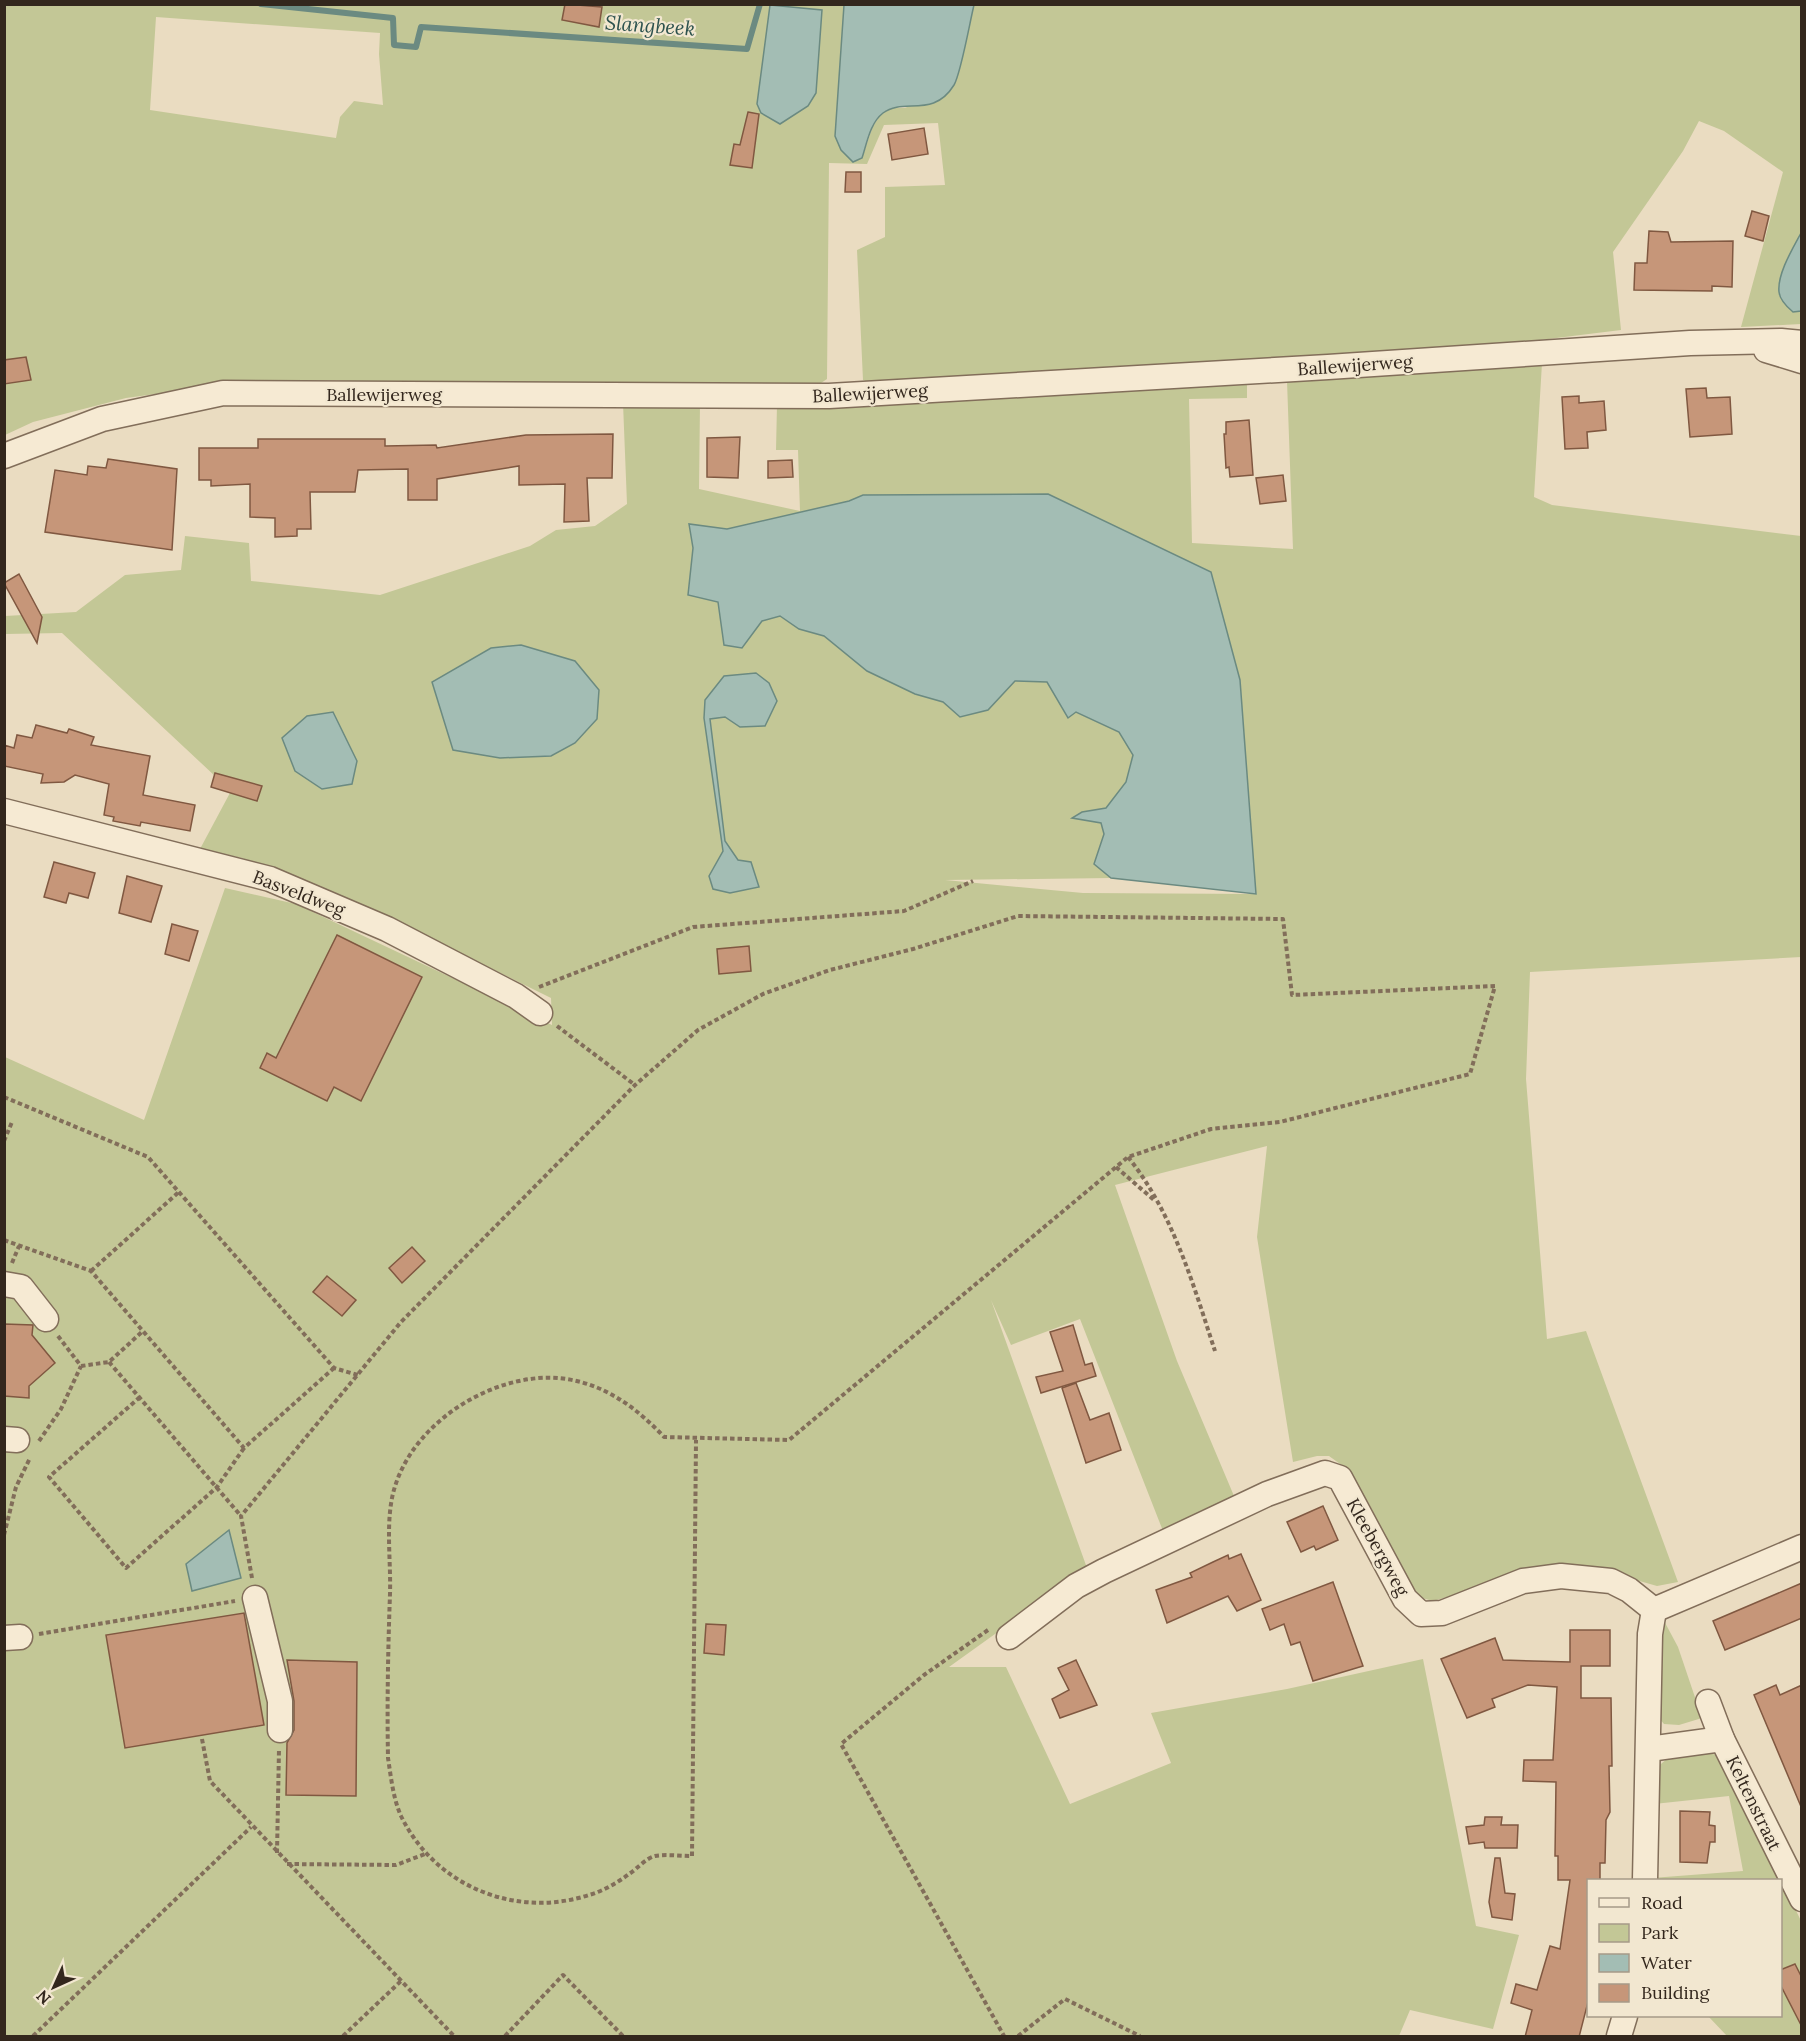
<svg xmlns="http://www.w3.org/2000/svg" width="1806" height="2041" font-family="Lora,serif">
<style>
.green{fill:#c3c796;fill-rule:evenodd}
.water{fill:#a3bdb4;stroke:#6b8a81;stroke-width:1.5}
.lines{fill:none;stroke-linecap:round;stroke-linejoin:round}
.stream{stroke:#6b8a81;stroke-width:6}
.building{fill:#c69679;stroke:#805841;stroke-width:1.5}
.minor-casing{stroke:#826e5a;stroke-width:27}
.path{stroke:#826e5a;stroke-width:4;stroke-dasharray:4.5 3;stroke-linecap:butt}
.minor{stroke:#f6ead3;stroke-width:24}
.labels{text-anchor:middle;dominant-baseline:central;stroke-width:4.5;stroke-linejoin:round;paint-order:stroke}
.street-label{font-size:18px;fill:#33271d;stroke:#f2e7d0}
.water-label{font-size:20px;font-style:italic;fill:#2d524e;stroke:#f2e7d0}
</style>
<rect width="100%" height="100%" fill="#eadcc1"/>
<g class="green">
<path d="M565,4L562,20L598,27L602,7L581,5H844L835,136L862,158L873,126L882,113L892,108H905L955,84L974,5H1801V324L1741,327L1783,172L1724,131L1699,121L1683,151L1613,252L1621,330L1476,348L870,383L863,380L857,250L885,237V187L945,185L938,123L884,125L867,164L829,163L827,379L821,383L422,386L336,380L251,381L126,398L33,422L5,435L4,5ZM156,17L380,33L379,54L383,105L354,101L340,117L336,138L150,110Z"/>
<path d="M1542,363L1534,497L1552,505L1801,536V957L1530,972L1526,1079L1547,1339L1586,1331L1678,1582L1657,1586L1636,1580L1610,1568L1551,1567L1433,1601L1422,1598L1408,1582L1369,1504L1343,1466L1329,1456H1317L1293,1462L1257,1237L1267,1146L1115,1185L1177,1361L1234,1496L1163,1531L1080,1319L1011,1345L991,1300L1087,1568L949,1667H1006L1070,1804L1171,1763L1151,1713L1287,1689L1423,1659L1476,1926L1519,1935L1493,2029L1410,2010L1399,2036H5V1057L144,1120L225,888L296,904L552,1025L551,998L388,917L242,858L200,849L231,791L62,633L5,634V616L76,612L125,575L181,570L185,536L249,543L251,581L380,595L530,546L556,530L595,526L627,504L623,403L700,404L699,489L800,511L798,450H776L777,405L1247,385V398L1189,399L1192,543L1293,549L1287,381ZM863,495L1240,680L1256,894L1083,893L945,880L1111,878L1094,864L1104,834L1101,823L1073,818L1082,812L1106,808L1126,782L1133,755L1119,732L1075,712L1068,718L1047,682L1015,681L988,710L960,717L943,702L915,693L867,671L824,636L799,629L780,616L762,621L742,648L718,602L688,595L693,548L689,525L727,529L849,501Z"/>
<path d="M1663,1619L1678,1647L1702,1718L1679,1725L1664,1724L1659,1718L1657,1630Z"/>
<path d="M1703,1751L1723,1757L1801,1921V2036H1727L1708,2016H1780V1880H1652V1878L1743,1871L1729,1796L1654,1804L1655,1769L1668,1758Z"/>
</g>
<g class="water">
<path d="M770,5L822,10L816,93L808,106L780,124L761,113L757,104Z"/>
<path d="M844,5H974C970,21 961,73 954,85C933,119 904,97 883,113C870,123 867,143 862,158L853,162L841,150L835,136Z"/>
<path d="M1801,233V311L1793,312C1787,307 1780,300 1779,292C1777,274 1793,248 1801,233Z"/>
<path d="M1048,494L1211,572L1240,680L1256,894L1111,878L1094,864L1104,834L1101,823L1072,818L1082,812L1106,808L1126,782L1133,755L1119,732L1076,712L1068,718L1047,682L1015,681L988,710L960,717L943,702L915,694L867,671L824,636L799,629L780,616L762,621L742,648L724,645L718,602L688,595L693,548L689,524L727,529L849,501L863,495Z"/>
<path d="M521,645L575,661L599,690L597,719L575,743L551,756L500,758L453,750L432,682L491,648Z"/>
<path d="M756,673L769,683L777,701L765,726L740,727L725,717L710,719L725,841L738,860L751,862L759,887L730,893L713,889L709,876L723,851L704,718L705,700L724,676Z"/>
<path d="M333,712L357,761L352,784L322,789L295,771L282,738L307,716Z"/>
<path d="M229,1530L241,1578L192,1591L186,1564Z"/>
</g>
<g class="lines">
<path class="stream" d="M261,4L393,18L394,45L416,47L421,27L747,49L760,4"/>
</g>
<g class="building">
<path d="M565,4L602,7L599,27L562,20Z"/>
<path d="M748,112L759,114L752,168L730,165L734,144L740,145Z"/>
<path d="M924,128L928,154L892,160L888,134Z"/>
<path d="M846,172H861V192H845Z"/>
<path d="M1752,211L1769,216L1763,241L1745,236Z"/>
<path d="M1649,231L1668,232L1671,242L1733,241L1732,287L1712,286V291L1634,290L1635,263H1647Z"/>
<path d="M26,357L31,380L4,384V360Z"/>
<path d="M1706,388L1707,398L1730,397L1732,434L1690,437L1686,389Z"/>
<path d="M1579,396V403L1604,401L1606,430L1587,432L1588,448L1565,449L1562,397Z"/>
<path d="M1249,420L1253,475L1230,477L1229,467L1226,468L1224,434H1226V422Z"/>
<path d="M613,434L612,478H587L589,521L564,522L565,484L519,485V466L437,479V500H408V469L358,470L355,492H310L311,529H297V536L275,537V518L250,517V484L211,486V480H199V448H258V439H385V446L436,445L437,448L526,435Z"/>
<path d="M740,437L738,478L707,477V438Z"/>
<path d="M108,459L177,469L172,550L45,532L55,470L87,475L88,466L106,468Z"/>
<path d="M792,460L793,477L768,478V461Z"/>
<path d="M1283,475L1286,501L1260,504L1256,478Z"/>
<path d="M19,574L42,617L37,643L4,583Z"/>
<path d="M36,725L67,733L69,729L94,737L91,745L150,756L143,795L195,805L190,831L141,822L140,826L113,821L114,817L104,815L109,784L75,775L64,782L41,783L43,774L4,766V745L14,748L17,735L32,738Z"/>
<path d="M215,773L262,786L257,801L211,787Z"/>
<path d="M54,862L95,873L88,898L69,893L66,903L44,897Z"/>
<path d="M127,876L162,886L151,922L119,913Z"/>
<path d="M172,924L198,931L189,961L165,954Z"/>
<path d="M337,935L422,977L361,1101L334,1087L327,1101L260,1068L267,1053L276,1058Z"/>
<path d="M749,946L751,971L719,974L717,949Z"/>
<path d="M412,1247L425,1261L402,1283L389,1268Z"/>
<path d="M327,1276L356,1300L342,1316L313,1292Z"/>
<path d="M4,1324L33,1325L32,1335L55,1363L29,1386V1398L4,1396Z"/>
<path d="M1073,1325L1085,1365L1092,1363L1096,1376L1041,1393L1036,1377L1063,1371L1050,1332Z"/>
<path d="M1076,1383L1090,1420L1109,1413L1121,1450L1086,1463L1062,1388Z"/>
<path d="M1323,1506L1338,1540L1316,1550L1314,1546L1301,1552L1287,1522Z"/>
<path d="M1241,1554L1261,1600L1237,1611L1228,1596L1167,1623L1156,1590L1192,1577L1190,1573L1213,1562L1228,1555L1229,1559Z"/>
<path d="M1333,1582L1363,1666L1313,1681L1300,1642L1291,1645L1284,1624L1270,1630L1262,1609Z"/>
<path d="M1802,1583V1618L1725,1650L1713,1621Z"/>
<path d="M244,1613L264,1725L125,1748L106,1635Z"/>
<path d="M706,1624L726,1625L724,1655L704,1653Z"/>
<path d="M1570,1630H1610V1666H1581V1698H1611L1612,1766H1609L1610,1812L1606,1820L1605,1863H1600V1881H1588V2002L1579,2037H1525L1532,2010L1511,2003L1516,1984L1537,1990L1550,1946L1560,1949L1570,1880H1558V1856H1555L1556,1782L1523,1781L1524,1760H1553L1557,1687L1528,1685L1492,1699L1495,1707L1467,1718L1441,1659L1495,1638L1503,1660L1570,1662Z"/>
<path d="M287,1660L357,1662L356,1796L286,1795L287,1743L294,1730V1701Z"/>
<path d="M1076,1660L1097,1705L1060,1718L1052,1699L1069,1690L1058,1668Z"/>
<path d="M1776,1685L1780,1695L1802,1685V1809L1754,1695Z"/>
<path d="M1680,1811L1710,1812L1709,1825L1715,1826V1842H1710L1707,1863L1680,1862Z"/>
<path d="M1485,1817H1502L1501,1825H1518L1517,1848H1485L1484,1842L1469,1844L1466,1827L1484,1825Z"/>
<path d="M1495,1858H1500L1505,1893L1515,1894L1512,1920L1492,1917L1489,1902Z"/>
<path d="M1795,1964L1802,1978V2027L1780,1984V1970Z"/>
</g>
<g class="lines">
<defs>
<g id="minor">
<path d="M1766,350L1802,361"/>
<path d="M4,456L102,419L223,393L829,396L1328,367L1690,343L1781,341L1802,343"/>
<path d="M4,811L270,879L387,929L516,996L540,1013"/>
<path d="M4,1284L21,1287L46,1319"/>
<path d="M4,1439L17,1440"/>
<path d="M255,1598L280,1701V1730"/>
<path d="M1009,1637L1076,1586L1104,1571L1267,1494L1325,1473L1340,1478L1405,1599L1421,1614L1442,1613L1523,1581L1561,1576L1611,1581L1629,1590L1654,1610L1802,1547"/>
<path d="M4,1638L20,1637"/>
<path d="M1708,1702L1722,1739L1802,1899"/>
<path d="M1649,1749L1722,1739"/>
<path d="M1645,1880L1650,1634L1654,1610"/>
<path d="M1619,2036L1625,2016"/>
</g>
</defs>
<use href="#minor" class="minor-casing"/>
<g class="path">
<path d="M539,987L693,927L904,911L973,881"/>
<path d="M557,1026L635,1085"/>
<path d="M4,1097L148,1157L334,1368L358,1375"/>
<path d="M4,1141L12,1122"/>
<path d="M1128,1157C1173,1213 1193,1284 1215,1351"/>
<path d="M1116,1167L1154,1200"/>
<path d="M4,1240L91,1271L244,1448L334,1368"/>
<path d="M12,1263L19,1246"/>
<path d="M91,1271L180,1191"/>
<path d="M58,1336L81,1366"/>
<path d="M109,1362L241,1516"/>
<path d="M81,1366L109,1362L143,1331"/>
<path d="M140,1397L49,1477L126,1568L217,1487L244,1448"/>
<path d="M39,1441L61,1409L81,1366"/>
<path d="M4,1535L16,1487L30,1458"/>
<path d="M252,1578L241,1516L401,1322L635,1085L698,1030L763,994L830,970L913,949L1018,916L1283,919L1292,995L1495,986L1470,1074L1280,1122L1211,1129L1128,1157L789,1440L664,1437C625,1395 578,1368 519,1381C462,1393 404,1439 392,1498C386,1529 391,1562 390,1594C388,1649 387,1703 388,1758C391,1777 393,1798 401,1816C435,1886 515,1919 589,1895C603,1891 617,1883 629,1874C637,1869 646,1858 655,1856C666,1854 680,1856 692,1856L696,1440"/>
<path d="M988,1630L924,1675L841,1744L1004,2036"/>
<path d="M39,1634L235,1601"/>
<path d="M202,1739L210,1781L454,2036"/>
<path d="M277,1853L279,1749"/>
<path d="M287,1864L396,1865L425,1854"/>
<path d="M33,2036L251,1827"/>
<path d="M343,2036L402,1980"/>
<path d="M505,2036L563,1975L623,2036"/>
<path d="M1018,2036L1065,1999L1140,2036"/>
</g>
<use href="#minor" class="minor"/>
</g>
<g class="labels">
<g class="street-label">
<text transform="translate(1355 365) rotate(-4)">Ballewijerweg</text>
<text transform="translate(870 393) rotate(-3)">Ballewijerweg</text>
<text x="384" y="394">Ballewijerweg</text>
<text transform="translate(299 893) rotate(21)">Basveldweg</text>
<text transform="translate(1378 1547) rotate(61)">Kleebergweg</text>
<text transform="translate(1754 1803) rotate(64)">Keltenstraat</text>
</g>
<g class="water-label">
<text transform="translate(650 25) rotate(4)">Slangbeek</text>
</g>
</g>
<rect width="1806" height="2041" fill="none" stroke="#33271d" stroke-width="12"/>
<rect x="1587" y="1879" width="195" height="138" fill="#f2e7d0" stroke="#a69a88" stroke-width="1.5"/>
<rect x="1599" y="1898" width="30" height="9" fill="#f6ead3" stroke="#a69a88" stroke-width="1.5"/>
<text x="1641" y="1909" font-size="18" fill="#33271d">Road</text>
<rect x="1599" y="1924" width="30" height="18" fill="#c3c796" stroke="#a69a88" stroke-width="1.5"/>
<text x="1641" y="1939" font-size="18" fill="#33271d">Park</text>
<rect x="1599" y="1954" width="30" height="18" fill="#a3bdb4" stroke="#a69a88" stroke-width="1.5"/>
<text x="1641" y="1969" font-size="18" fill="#33271d">Water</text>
<rect x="1599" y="1984" width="30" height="18" fill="#c69679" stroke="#a69a88" stroke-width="1.5"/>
<text x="1641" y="1999" font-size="18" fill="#33271d">Building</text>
<g transform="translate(54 1987) rotate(225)" stroke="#f2e7d0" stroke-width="4.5" paint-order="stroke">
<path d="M0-4.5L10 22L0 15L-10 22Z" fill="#33271d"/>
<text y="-9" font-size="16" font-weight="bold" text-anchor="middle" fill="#33271d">N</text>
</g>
</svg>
